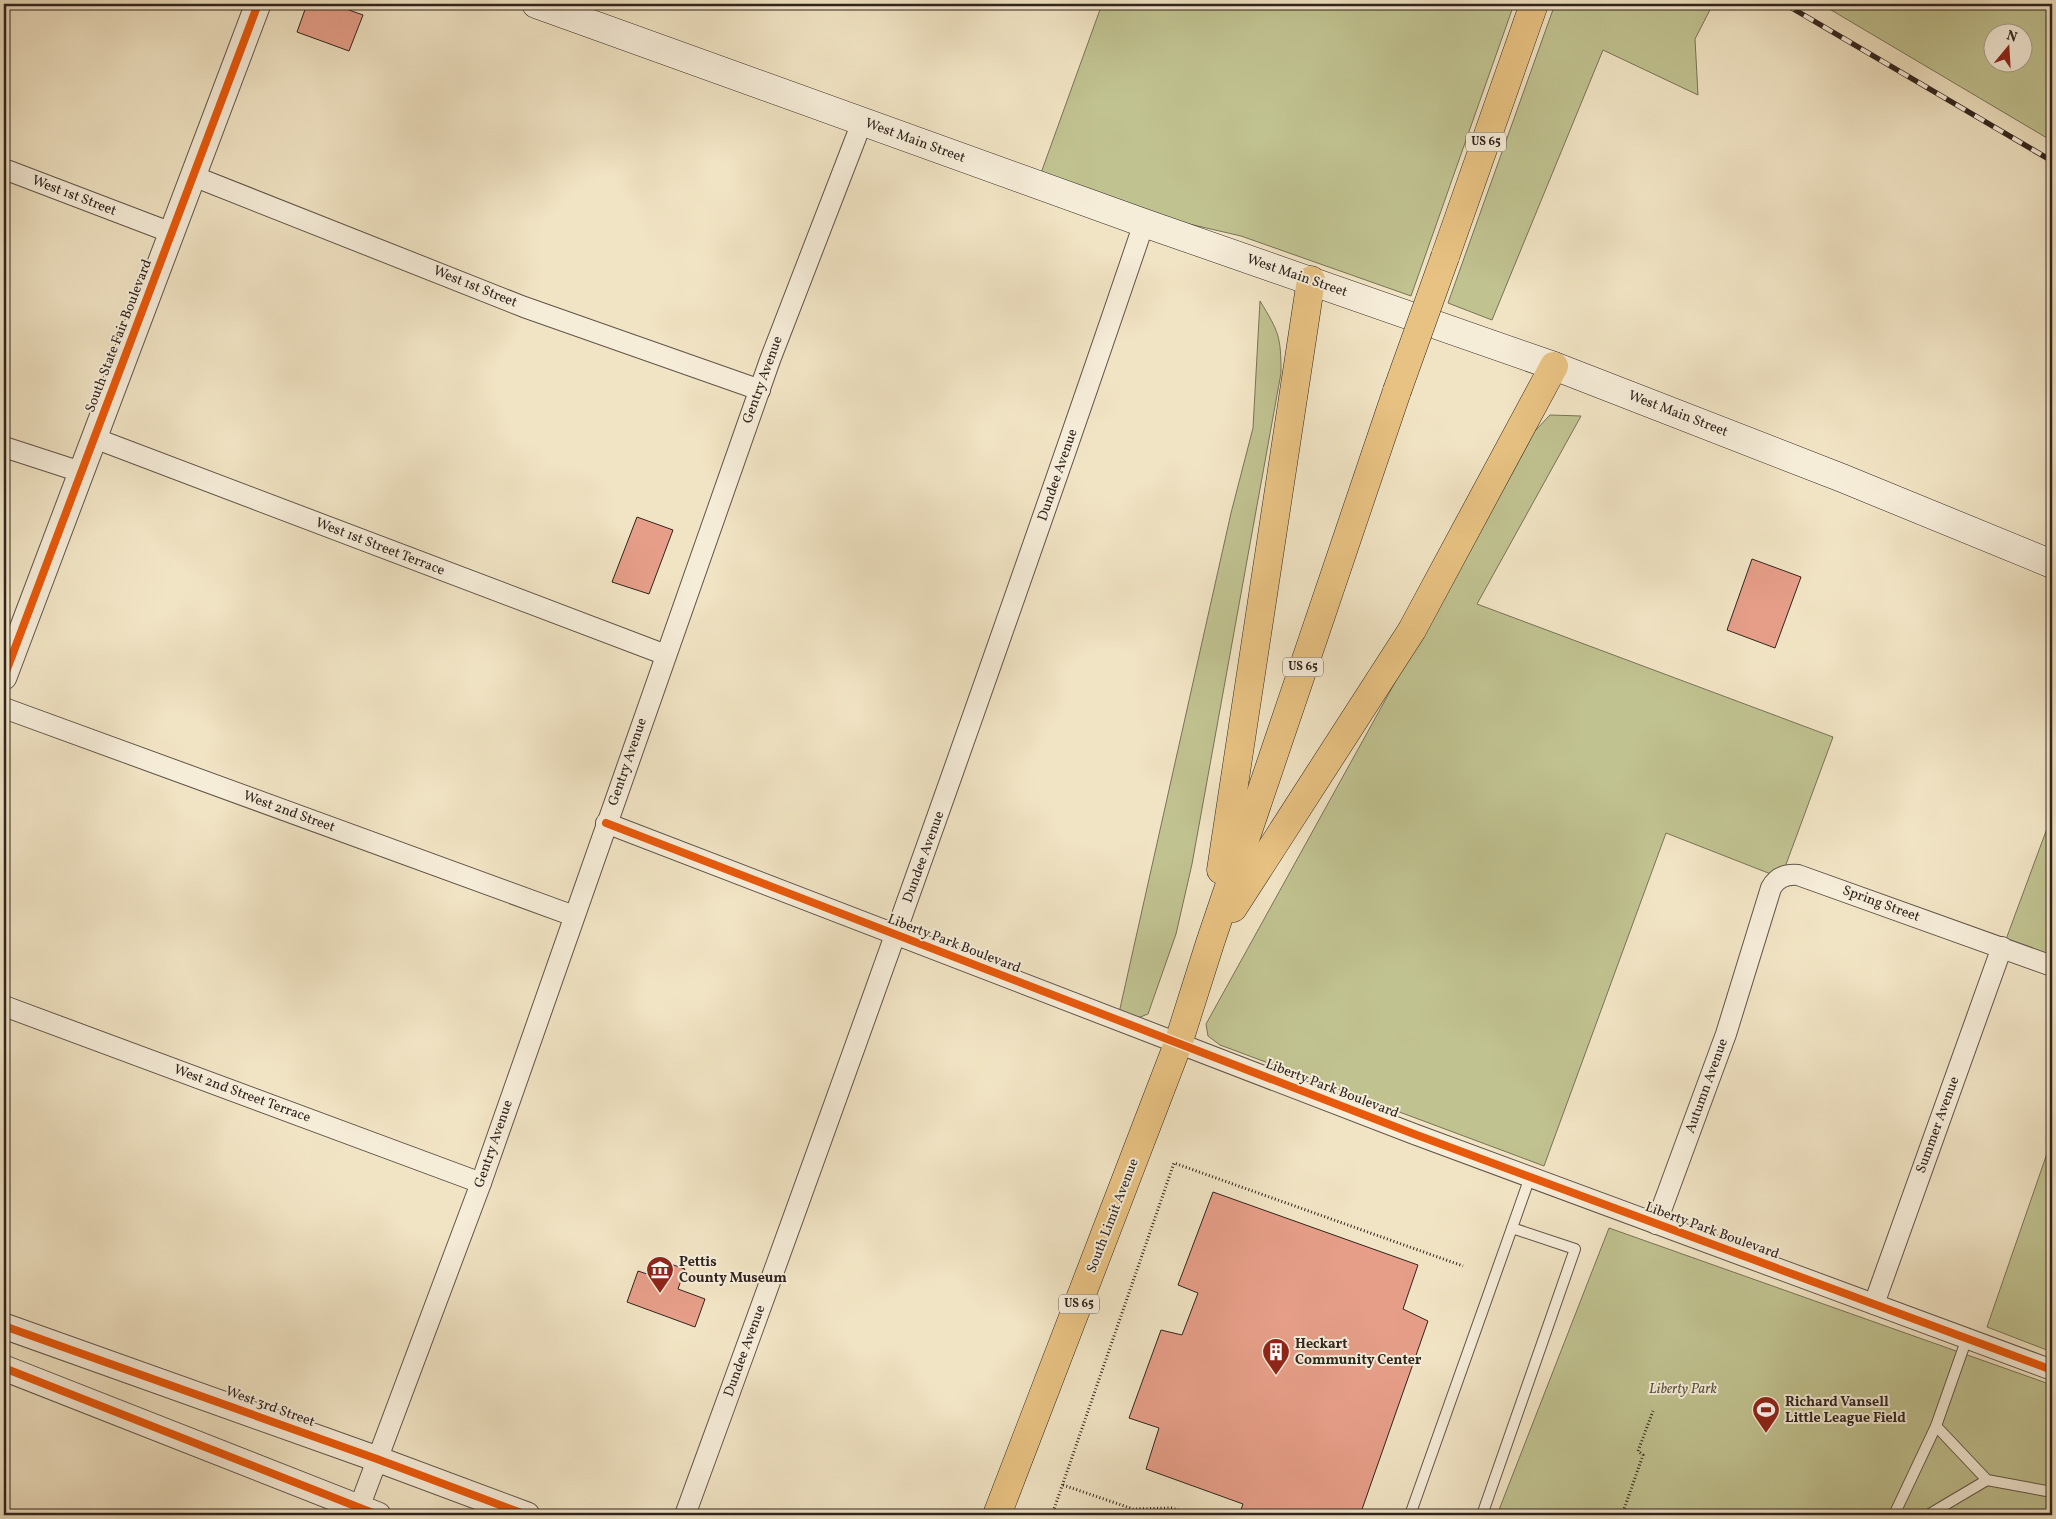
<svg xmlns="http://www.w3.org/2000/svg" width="2056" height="1519" font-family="Vollkorn,serif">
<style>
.green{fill:#c0c290;stroke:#787358;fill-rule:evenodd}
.building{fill:#e69e88;stroke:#30241f}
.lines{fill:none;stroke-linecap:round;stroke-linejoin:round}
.service-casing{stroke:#605448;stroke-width:12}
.minor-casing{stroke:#605448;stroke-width:22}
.tertiary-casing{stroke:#605448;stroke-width:27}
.secondary-casing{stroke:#30241f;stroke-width:29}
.trunk-casing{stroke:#30241f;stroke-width:29}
.path{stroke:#30241f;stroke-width:3;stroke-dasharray:1 2.5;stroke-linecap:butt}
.service{stroke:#f6edd9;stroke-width:10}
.minor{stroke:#f6edd9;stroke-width:20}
.tertiary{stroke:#f6edd9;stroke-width:25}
.secondary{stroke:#f6edd9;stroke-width:28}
.trunk{stroke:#e8c282;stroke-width:28}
.rail-casing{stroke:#30241f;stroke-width:5.5}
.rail{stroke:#f6edd9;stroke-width:4;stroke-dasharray:11;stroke-linecap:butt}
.trunk-bridge-casing{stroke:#30241f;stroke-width:29;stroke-linecap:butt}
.trunk-bridge{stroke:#e8c282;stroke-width:28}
.cycleway-casing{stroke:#f6edd9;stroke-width:11}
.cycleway{stroke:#e8590c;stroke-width:8}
.labels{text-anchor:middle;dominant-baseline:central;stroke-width:4;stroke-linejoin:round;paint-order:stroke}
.shield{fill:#f6edd9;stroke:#6b6057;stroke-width:1}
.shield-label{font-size:12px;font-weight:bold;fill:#30241f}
.street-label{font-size:14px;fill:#30241f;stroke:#f6edd9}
.poi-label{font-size:14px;font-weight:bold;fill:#30241f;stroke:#f6edd9;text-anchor:start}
.park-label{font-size:14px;font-style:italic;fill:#5b5341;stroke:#f6edd9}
</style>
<rect width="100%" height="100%" fill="#f1e4c4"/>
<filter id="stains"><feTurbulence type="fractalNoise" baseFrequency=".004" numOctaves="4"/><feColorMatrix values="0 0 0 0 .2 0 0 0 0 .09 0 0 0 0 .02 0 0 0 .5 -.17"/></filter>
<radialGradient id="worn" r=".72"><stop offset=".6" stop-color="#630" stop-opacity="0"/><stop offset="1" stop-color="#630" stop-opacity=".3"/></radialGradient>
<g class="green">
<path d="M1102,4H1514L1411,296L1241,236L1172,220L1041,173Z"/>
<path d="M1555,4H1713L1695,39L1698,95L1603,50L1492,320L1448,303Z"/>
<path d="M1821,4H2052V141ZM1994,32H2024V62H1994Z"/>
<path d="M1260,301C1279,332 1281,337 1281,373L1192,864L1176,934L1148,1014L1135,1019L1119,1013L1231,513L1253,428Z"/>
<path d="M1550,415L1581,416L1477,604L1833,737L1781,878L1666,833L1544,1166L1220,1045L1208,1036L1206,1024L1533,433Z"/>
<path d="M2052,815V960L2005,942Z"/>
<path d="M2052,1139V1352L1987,1327Z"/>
<path d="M1609,1228L2052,1385V1515H1497Z"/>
</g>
<g class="building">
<path d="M307,4H332L363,15L349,51L297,32Z"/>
<path d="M637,517L673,530L649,594L612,582Z"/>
<path d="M1752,559L1801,577L1775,648L1727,630Z"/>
<path d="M1213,1192L1418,1265L1403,1309L1428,1321L1360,1515H1239L1243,1504L1146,1469L1159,1428L1129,1418L1161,1330L1182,1335L1198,1293L1178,1285Z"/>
<path d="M659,1260L685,1269L678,1289L705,1299L695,1327L627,1302L638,1271L653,1276Z"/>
</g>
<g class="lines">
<defs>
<g id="service">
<path d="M1936,1426L1987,1480L2052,1492"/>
<path d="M1410,1515L1512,1228"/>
<path d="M1482,1515L1575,1249L1512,1228L1530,1177"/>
<path d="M1894,1515L1936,1426L1967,1338"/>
<path d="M1928,1515L1987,1480"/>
</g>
<g id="minor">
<path d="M4,169L172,233"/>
<path d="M193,176L524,307L760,390"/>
<path d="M94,438L666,655"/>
<path d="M4,447L81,472"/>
<path d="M4,708L574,916"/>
<path d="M606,823L1414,1134L2052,1370"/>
<path d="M4,1006L481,1183"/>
<path d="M1656,1224L1726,1034L1771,888C1777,877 1787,874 1798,875L2052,966"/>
<path d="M1874,1304L2002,947"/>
<path d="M359,1508L481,1183L770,360L862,122"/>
<path d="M685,1515C842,1086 997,656 1144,223"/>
</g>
<g id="tertiary">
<path d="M4,677L258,4"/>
<path d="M4,1326L377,1459L527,1515"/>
<path d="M4,1368L378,1515"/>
</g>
<path id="secondary" d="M536,4L1144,223L1554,366L1842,478L2052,564"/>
<g id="trunk">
<path d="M1445,257L1534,4"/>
<path d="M1221,870L1311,280"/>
<path d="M1233,908L1412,630L1554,366"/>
<path d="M997,1515L1178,1044L1210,943L1397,391"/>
</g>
</defs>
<use href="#service" class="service-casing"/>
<use href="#minor" class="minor-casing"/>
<use href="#tertiary" class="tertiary-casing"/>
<use href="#secondary" class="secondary-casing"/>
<use href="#trunk" class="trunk-casing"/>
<g class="path">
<path d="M1063,1485L1133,1509L1172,1508L1192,1515"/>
<path d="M1052,1515L1174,1163L1463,1266"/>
<path d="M1622,1515L1643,1455L1638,1451L1653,1411"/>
</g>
<use href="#service" class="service"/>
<use href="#minor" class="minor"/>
<use href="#tertiary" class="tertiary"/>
<use href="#secondary" class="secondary"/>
<use href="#trunk" class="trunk"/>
<defs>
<path id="rail" d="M1785,4L2052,161"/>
</defs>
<use href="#rail" class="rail-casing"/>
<use href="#rail" class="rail"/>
<defs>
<path id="trunk-bridge" d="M1397,391L1445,257"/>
</defs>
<use href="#trunk-bridge" class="trunk-bridge-casing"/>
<use href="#trunk-bridge" class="trunk-bridge"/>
<defs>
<g id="cycleway">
<path d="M4,677L258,4"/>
<path d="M606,823L1414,1134L2052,1370"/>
<path d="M4,1326L377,1459L527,1515"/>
<path d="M4,1368L378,1515"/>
</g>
</defs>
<use href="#cycleway" class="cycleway-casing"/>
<use href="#cycleway" class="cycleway"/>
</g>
<defs>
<symbol id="museum-pin" viewBox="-11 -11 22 30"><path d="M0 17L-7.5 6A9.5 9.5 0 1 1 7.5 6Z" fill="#8f2418" stroke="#f6edd9"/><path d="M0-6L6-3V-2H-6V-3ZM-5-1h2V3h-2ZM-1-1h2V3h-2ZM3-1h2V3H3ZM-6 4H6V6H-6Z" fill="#fff"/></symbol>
<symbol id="building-pin" viewBox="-11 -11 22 30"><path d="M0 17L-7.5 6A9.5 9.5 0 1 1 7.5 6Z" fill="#8f2418" stroke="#f6edd9"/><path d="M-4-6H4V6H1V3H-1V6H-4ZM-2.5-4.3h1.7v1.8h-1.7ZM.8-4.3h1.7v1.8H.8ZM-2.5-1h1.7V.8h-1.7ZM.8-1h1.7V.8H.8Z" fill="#fff"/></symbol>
<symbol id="stadium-pin" viewBox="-11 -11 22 30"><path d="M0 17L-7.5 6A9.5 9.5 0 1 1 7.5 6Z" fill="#8f2418" stroke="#f6edd9"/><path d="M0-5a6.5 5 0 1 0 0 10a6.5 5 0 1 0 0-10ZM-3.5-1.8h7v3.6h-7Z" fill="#fff"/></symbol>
</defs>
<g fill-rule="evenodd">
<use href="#museum-pin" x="644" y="1254" width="32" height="43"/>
<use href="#building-pin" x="1260" y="1336" width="32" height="43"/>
<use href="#stadium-pin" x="1750" y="1394" width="32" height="43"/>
</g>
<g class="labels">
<g class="shield">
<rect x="1466" y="132.5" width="40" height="19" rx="4"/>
<rect x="1283" y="657.5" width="40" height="19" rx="4"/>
<rect x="1059" y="1294.5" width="40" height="19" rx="4"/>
</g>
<g class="shield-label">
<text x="1486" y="142">US 65</text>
<text x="1303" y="667">US 65</text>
<text x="1079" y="1304">US 65</text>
</g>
<g class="street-label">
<text transform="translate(915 141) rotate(20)">West Main Street</text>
<text transform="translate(74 196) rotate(21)">West 1st Street</text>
<text transform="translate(1297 276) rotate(19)">West Main Street</text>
<text transform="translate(475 287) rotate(22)">West 1st Street</text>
<text transform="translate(119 336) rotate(-69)">South State Fair Boulevard</text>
<text transform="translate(763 380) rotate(-70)">Gentry Avenue</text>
<text transform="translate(1678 414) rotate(21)">West Main Street</text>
<text transform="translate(1058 475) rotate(-71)">Dundee Avenue</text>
<text transform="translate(380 547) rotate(21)">West 1st Street Terrace</text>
<text transform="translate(628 762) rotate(-71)">Gentry Avenue</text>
<text transform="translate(289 812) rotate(20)">West 2nd Street</text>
<text transform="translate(924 857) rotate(-70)">Dundee Avenue</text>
<text transform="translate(1881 904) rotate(20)">Spring Street</text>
<text transform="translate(954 944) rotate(21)">Liberty Park Boulevard</text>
<text transform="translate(1707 1086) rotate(-70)">Autumn Avenue</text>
<text transform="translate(1332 1089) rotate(21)">Liberty Park Boulevard</text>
<text transform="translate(242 1094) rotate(20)">West 2nd Street Terrace</text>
<text transform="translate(1938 1125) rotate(-70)">Summer Avenue</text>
<text transform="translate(494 1144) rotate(-71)">Gentry Avenue</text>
<text transform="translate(1113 1216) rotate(-69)">South Limit Avenue</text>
<text transform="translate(1712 1231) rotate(20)">Liberty Park Boulevard</text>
<text transform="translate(745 1351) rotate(-70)">Dundee Avenue</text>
<text transform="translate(270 1407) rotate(20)">West 3rd Street</text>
</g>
<g class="poi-label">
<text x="679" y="1262">Pettis<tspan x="679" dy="16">County Museum</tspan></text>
<text x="1295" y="1344">Heckart<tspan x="1295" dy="16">Community Center</tspan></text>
<text x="1785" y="1402">Richard Vansell<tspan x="1785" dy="16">Little League Field</tspan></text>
</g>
<g class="park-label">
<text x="1683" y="1389">Liberty Park</text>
</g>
</g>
<rect width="2056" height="1519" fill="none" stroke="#f1e4c4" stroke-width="20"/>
<rect x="5" y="5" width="2046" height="1509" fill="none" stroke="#30241f" stroke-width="2.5"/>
<rect x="10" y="10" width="2036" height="1499" fill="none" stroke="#30241f"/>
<g transform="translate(2008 48) rotate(18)"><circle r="24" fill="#f6edd9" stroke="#a79d8f"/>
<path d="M0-4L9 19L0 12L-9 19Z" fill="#8f2418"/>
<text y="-8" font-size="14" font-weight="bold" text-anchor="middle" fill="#30241f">N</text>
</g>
<rect width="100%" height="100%" filter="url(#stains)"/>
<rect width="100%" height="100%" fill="url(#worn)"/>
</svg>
